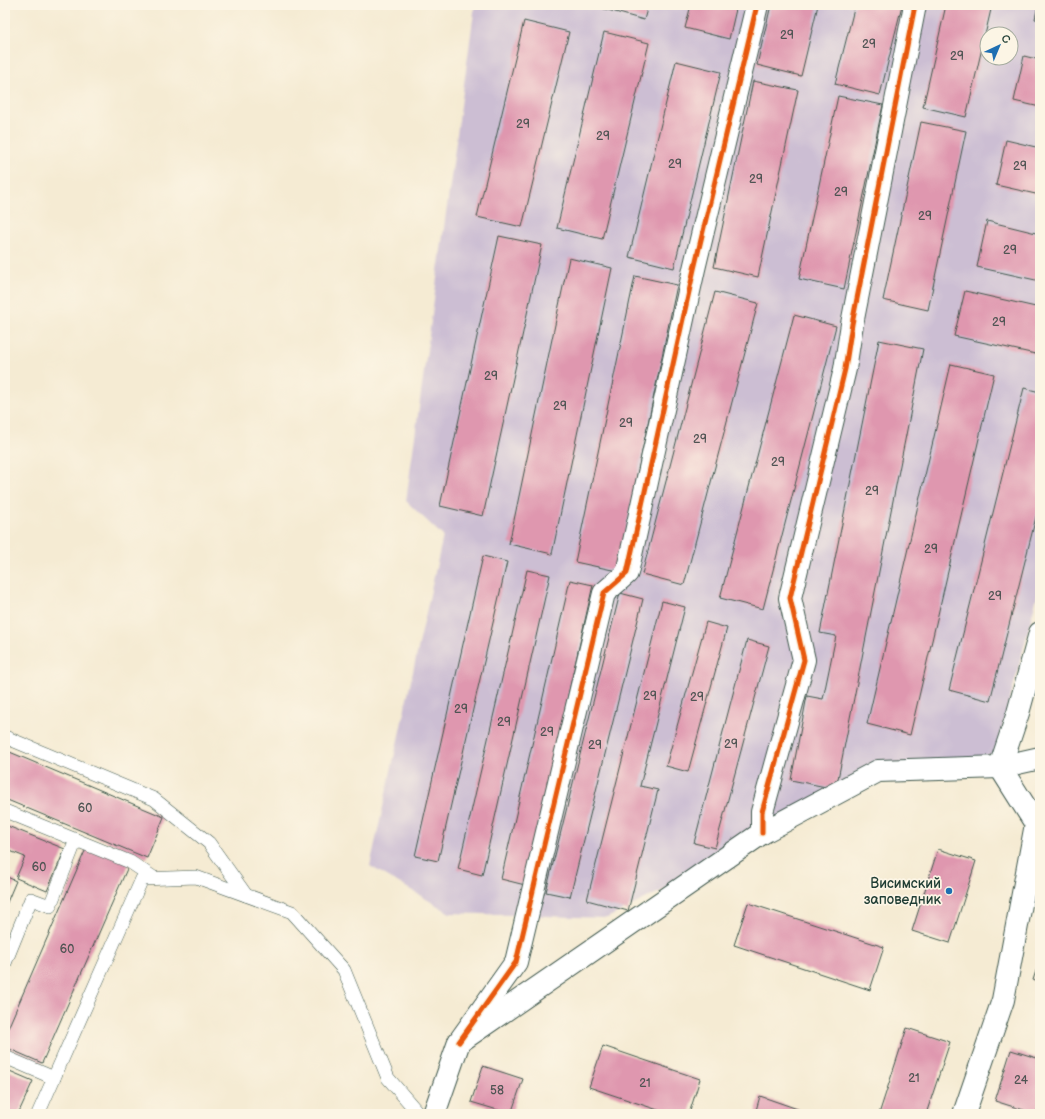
<svg xmlns="http://www.w3.org/2000/svg" width="1045" height="1119" font-family="'Balsamiq Sans',sans-serif">
<style>
.industrial{fill:#ccbed3;fill-rule:evenodd}
.building{fill:#df97af}
.lines{fill:none;stroke-linecap:round;stroke-linejoin:round}
.service-casing{stroke:#3f574c;stroke-width:14}
.minor-casing{stroke:#3f574c;stroke-width:24}
.service{stroke:#fff;stroke-width:13}
.minor{stroke:#fff;stroke-width:22}
.cycleway-casing{stroke:#fcf5e5;stroke-width:8}
.cycleway{stroke:#e8590c;stroke-width:5}
.poi-dot{fill:#1f6fb2;stroke:#fcf5e5;stroke-width:1.5}
.labels{text-anchor:middle;dominant-baseline:central;stroke-width:3.5;stroke-linejoin:round;paint-order:stroke}
.number-label{font-size:12px;fill:#4f5453}
.poi-label{font-size:14px;fill:#1f3d34;stroke:#fcf5e5;text-anchor:end}
</style>
<rect width="100%" height="100%" fill="#fcf5e5"/>
<filter id="ink" filterUnits="userSpaceOnUse"><feTurbulence type="fractalNoise" baseFrequency=".025" numOctaves="2"/><feDisplacementMap in="SourceGraphic" scale="8" xChannelSelector="R" yChannelSelector="G"/><feConvolveMatrix kernelMatrix="1 2 1 2 8 2 1 2 1" color-interpolation-filters="sRGB"/></filter>
<filter id="wash" filterUnits="userSpaceOnUse"><feTurbulence type="fractalNoise" baseFrequency=".012" numOctaves="4" result="noise"/><feDisplacementMap in="SourceGraphic" scale="16" xChannelSelector="R" yChannelSelector="G"/><feGaussianBlur stdDeviation="0.9" result="paint"/><feColorMatrix in="noise" values="0 0 0 0 0 0 0 0 0 0 0 0 0 0 0 0 0 1.4 0 .05"/><feComposite in="paint" operator="in"/></filter>
<g filter="url(#wash)">
<rect width="100%" height="100%" fill="#f5ebd3"/>
<path class="industrial" d="M475,5H1040V585L996,753L855,787L701,871L607,918L450,913L370,866L443,536L406,501ZM987,34H1011V58H987Z"/>
<g id="blocks">
<g class="building">
<path d="M602,5H648L644,20L601,8Z"/>
<path d="M691,5H737L729,39L685,28Z"/>
<path d="M771,5H818L801,76L757,65Z"/>
<path d="M855,5H902L880,95L835,84Z"/>
<path d="M946,5H992L966,117L923,107Z"/>
<path d="M1038,5H1040V20L1035,19Z"/>
<path d="M524,21L569,32L522,227L477,217Z"/>
<path d="M604,32L649,43L602,239L557,228Z"/>
<path d="M1024,56L1040,60V107L1014,101Z"/>
<path d="M676,61L721,72L674,268L629,257Z"/>
<path d="M753,81L798,90L758,277L714,267Z"/>
<path d="M838,96L883,105L844,289L799,279Z"/>
<path d="M921,122L966,131L928,310L883,300Z"/>
<path d="M1006,140L1040,148V195L996,185Z"/>
<path d="M987,221L1040,234V281L977,267Z"/>
<path d="M499,236L542,245L483,516L440,506Z"/>
<path d="M569,258L612,268L552,554L509,544Z"/>
<path d="M635,276L677,285L617,571L575,562Z"/>
<path d="M965,291L1040,308V355L954,336Z"/>
<path d="M715,292L758,303L684,585L642,574Z"/>
<path d="M794,315L836,326L763,609L720,598Z"/>
<path d="M879,340L923,349L836,789L791,780L807,696L823,699L836,636L820,633Z"/>
<path d="M951,364L994,374L910,735L867,724Z"/>
<path d="M1024,388L1040,392V501L990,701L949,690Z"/>
<path d="M483,556L507,562L438,861L415,856Z"/>
<path d="M527,570L550,575L482,875L458,869Z"/>
<path d="M570,580L593,585L525,885L501,879Z"/>
<path d="M620,593L643,599L570,897L546,892Z"/>
<path d="M662,601L685,607L640,786L658,790L628,911L587,900Z"/>
<path d="M706,622L727,628L688,772L666,766Z"/>
<path d="M747,640L769,646L715,848L694,843Z"/>
<path d="M5,750L164,817L147,858L5,799Z"/>
<path d="M5,825L65,849L47,891L16,878L25,857L5,849Z"/>
<path d="M88,844L130,862L42,1063L5,1047V1035Z"/>
<path d="M938,849L976,861L950,943L912,931Z"/>
<path d="M5,876L16,881L5,907Z"/>
<path d="M748,903L884,947L870,990L734,945Z"/>
<path d="M1040,959V983L1033,980Z"/>
<path d="M907,1028L950,1042L926,1114H879Z"/>
<path d="M603,1046L700,1079L689,1114H670L589,1087Z"/>
<path d="M1011,1050L1040,1059V1100L1036,1114L995,1101Z"/>
<path d="M483,1066L523,1079L511,1114L471,1102Z"/>
<path d="M5,1069L33,1081L18,1114H5Z"/>
<path d="M760,1096L812,1114H755Z"/>
</g>
</g>
</g>
<g filter="url(#ink)">
<use href="#blocks" fill-opacity="0" stroke="#3f574c" stroke-width="1"/>
<g class="lines">
<defs>
<g id="service">
<path d="M5,737L154,799L209,843L246,895"/>
<path d="M5,811L130,862L154,878"/>
<path d="M5,963L31,899L50,906L76,840"/>
<path d="M5,1057L54,1078"/>
<path d="M38,1114L142,879L196,877L292,912L344,970L388,1078L419,1114"/>
</g>
<g id="minor">
<path d="M762,833V812L804,660L790,598L845,369L852,324L915,5"/>
<path d="M459,1042L516,962L604,593L627,573L694,269L757,5"/>
<path d="M434,1114L459,1042L762,833L878,771L1000,767L1040,758"/>
<path d="M964,1114L1003,1000L1036,824L1000,767L1018,713L1040,633"/>
</g>
</defs>
<use href="#service" class="service-casing"/>
<use href="#minor" class="minor-casing"/>
<use href="#service" class="service"/>
<use href="#minor" class="minor"/>
<defs>
<g id="cycleway">
<path d="M762,833V812L804,660L790,598L845,369L852,324L915,5"/>
<path d="M459,1042L516,962L604,593L627,573L694,269L757,5"/>
</g>
</defs>
<use href="#cycleway" class="cycleway-casing"/>
<use href="#cycleway" class="cycleway"/>
</g>
</g>
<circle class="poi-dot" cx="949" cy="891" r="4"/>
<g class="labels">
<g class="number-label">
<text x="787" y="35">29</text>
<text x="869" y="44">29</text>
<text x="957" y="56">29</text>
<text x="523" y="124">29</text>
<text x="603" y="136">29</text>
<text x="675" y="164">29</text>
<text x="1020" y="166">29</text>
<text x="756" y="179">29</text>
<text x="841" y="192">29</text>
<text x="925" y="216">29</text>
<text x="1010" y="250">29</text>
<text x="999" y="322">29</text>
<text x="491" y="376">29</text>
<text x="560" y="406">29</text>
<text x="626" y="423">29</text>
<text x="700" y="439">29</text>
<text x="778" y="462">29</text>
<text x="872" y="491">29</text>
<text x="931" y="549">29</text>
<text x="995" y="596">29</text>
<text x="650" y="696">29</text>
<text x="697" y="697">29</text>
<text x="461" y="709">29</text>
<text x="504" y="722">29</text>
<text x="547" y="732">29</text>
<text x="731" y="744">29</text>
<text x="595" y="745">29</text>
<text x="85" y="808">60</text>
<text x="39" y="867">60</text>
<text x="67" y="949">60</text>
<text x="914" y="1078">21</text>
<text x="1021" y="1080">24</text>
<text x="645" y="1083">21</text>
<text x="497" y="1090">58</text>
</g>
<g class="poi-label">
<text x="941" y="883">Висимский<tspan x="941" dy="16">заповедник</tspan></text>
</g>
</g>
<rect width="1045" height="1119" fill="none" stroke="#fcf5e5" stroke-width="20"/>
<g transform="translate(999 46) rotate(44)"><circle r="19" fill="#fcf5e5" stroke="#a4ab9e"/>
<path d="M0-3L7 15L0 10L-7 15Z" fill="#1f6fb2"/>
<text y="-6" font-size="11" font-weight="bold" text-anchor="middle" fill="#1f3d34">С</text>
</g>
</svg>
